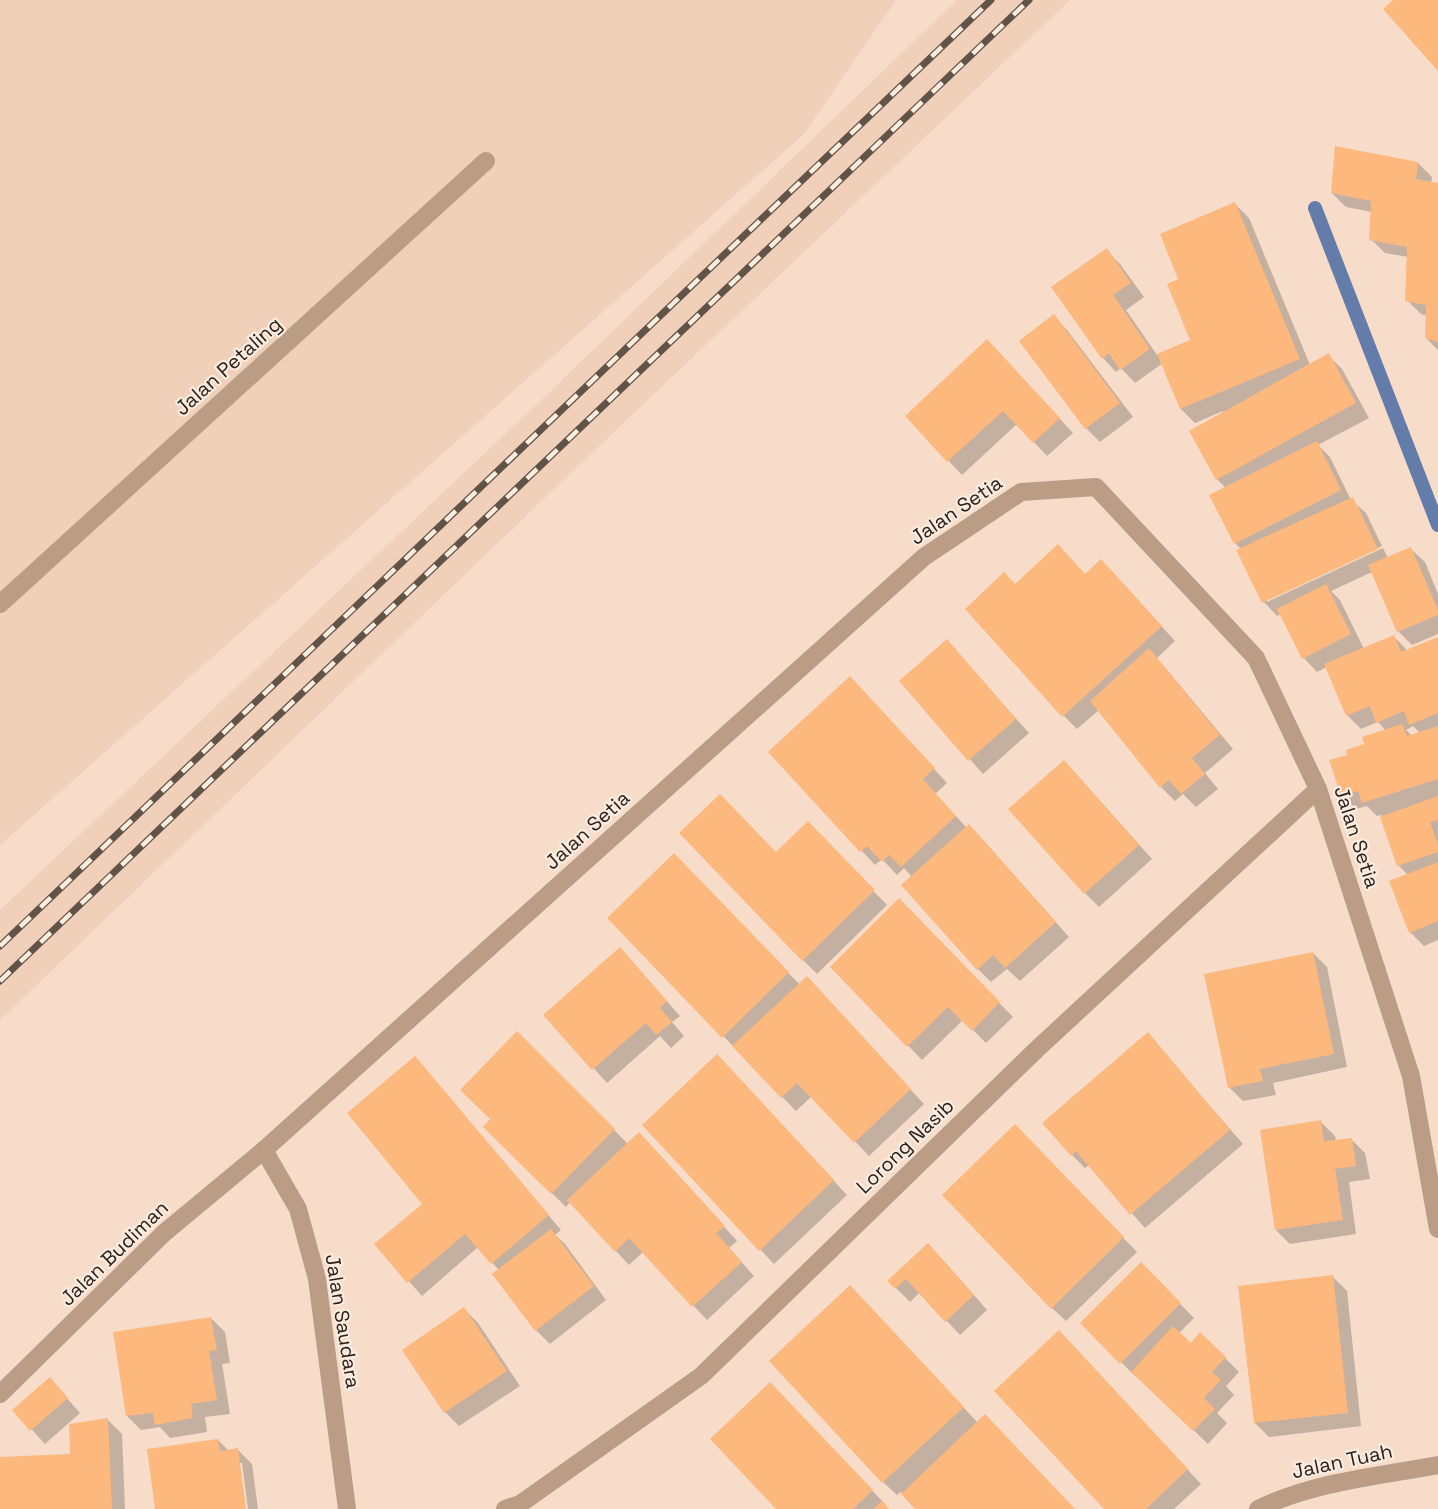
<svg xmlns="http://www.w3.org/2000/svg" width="1438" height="1509" font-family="'Space Grotesk',sans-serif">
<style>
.built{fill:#f0d0b8}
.shadow{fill:#0003;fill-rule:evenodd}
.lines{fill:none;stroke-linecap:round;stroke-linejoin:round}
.stream{stroke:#637caa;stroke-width:14}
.building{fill:#fdb87d}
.street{stroke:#bb9c84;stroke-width:18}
.rail-casing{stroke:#625349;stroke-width:7}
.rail{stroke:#fbece0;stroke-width:4.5;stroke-dasharray:14;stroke-linecap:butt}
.labels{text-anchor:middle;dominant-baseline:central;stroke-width:4.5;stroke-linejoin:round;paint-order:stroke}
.street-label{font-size:20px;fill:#2b211a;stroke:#fbece0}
</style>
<rect width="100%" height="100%" fill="#f6dcc9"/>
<g class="built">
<path d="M0,0H896L804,134L0,845Z"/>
<path d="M957,0H1070L598,447L0,1020V910L537,404Z"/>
</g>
<g class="shadow">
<path d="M1418,163L1432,177L1431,184L1438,185V350L1426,338L1427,316L1421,314L1407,300L1408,257L1385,253L1371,239L1372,212L1346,207L1332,193Z"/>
<path d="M1235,204L1249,218L1310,365L1328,355L1342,369L1369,418L1318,445L1330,457L1351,500L1366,513L1382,546L1267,599V602L1383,548L1388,558L1411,549L1425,562L1438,594V634L1412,645L1398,631L1372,572L1331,591L1340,600L1364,649L1394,637L1408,651L1438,639V940L1424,946L1410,932L1408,875L1398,865L1381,815L1377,816L1367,806L1356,809L1342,795L1349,756L1386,731L1378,722L1361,729L1347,715L1327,667L1317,672L1304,658L1281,614L1277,616L1264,602L1242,550L1235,543L1226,488L1217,479L1223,411L1195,423L1181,409L1163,363L1135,383L1121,368L1116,372L1103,358L1106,250L1120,264L1144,297L1126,310L1157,355L1192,341L1180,280ZM1413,726L1421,734L1412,736L1406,730Z"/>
<path d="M1054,316L1067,330L1133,417L1100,442L1086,428L1021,341Z"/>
<path d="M1001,355L1073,433L1047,456L1017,424L962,475L907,417Z"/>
<path d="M1086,575H1115L1175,641L1157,658L1233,749L1205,773L1218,789L1196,807L1183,794L1175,801L1161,787L1099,710L1077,729L1064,716L1015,585Z"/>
<path d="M947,641L1029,733L983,774L901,681Z"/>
<path d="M863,692L947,783L935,794L967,828L983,840L1069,937L1020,981L1007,969L991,982L978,969L912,877L904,868L897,875L882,859L875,865L770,752Z"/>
<path d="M1077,775L1152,859L1099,907L1085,893Z"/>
<path d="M808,824L887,905L817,974L803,960L777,854Z"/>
<path d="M688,869L800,985L820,992L924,1104L869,1156L812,1096L796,1111L609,918Z"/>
<path d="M899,901L1013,1017L986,1043L963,1020L922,1060L832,967Z"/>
<path d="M1313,953L1327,967L1347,1067L1273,1083L1276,1095L1243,1101L1229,1087Z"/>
<path d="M633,963L680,1016L672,1022L684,1036L671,1048L660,1036L607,1083L546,1015Z"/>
<path d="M517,1033L628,1144L653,1148L737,1241L729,1248L754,1276L707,1320L643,1252L629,1265L570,1202L566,1207L485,1127L492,1119Z"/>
<path d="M1147,1034L1243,1144L1145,1228L1089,1165L1085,1168L1072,1155Z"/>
<path d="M415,1058L428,1072L561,1230L555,1235L565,1244L606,1300L550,1344L536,1330L499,1270L478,1247L422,1296L376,1244L424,1204Z"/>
<path d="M731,1070L847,1195L774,1264L644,1125Z"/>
<path d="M1321,1122L1335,1136L1336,1141L1351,1139L1365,1153L1370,1179L1349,1182L1356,1234L1290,1244L1276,1230Z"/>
<path d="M1028,1140L1137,1252L1066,1321L1052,1308Z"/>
<path d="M942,1259L987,1310L960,1335L920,1292L910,1302L889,1281Z"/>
<path d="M1141,1264L1194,1318L1179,1333L1191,1345L1201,1334L1239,1372L1226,1386L1234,1395L1217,1413L1227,1423L1208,1444L1136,1375L1135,1376L1082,1323Z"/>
<path d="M1333,1277L1347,1291L1361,1426L1269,1437L1255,1423Z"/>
<path d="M864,1301L978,1423L1074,1509H917L901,1492L897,1495L883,1482Z"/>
<path d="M464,1309L478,1323L520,1386L459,1426L445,1412L404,1350Z"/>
<path d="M211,1318L225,1332L230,1363L222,1364L230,1414L205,1417L207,1432L170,1438L160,1427L141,1430L127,1416Z"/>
<path d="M1073,1346L1201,1484L1174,1509H1106Z"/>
<path d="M50,1379L80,1413L45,1444L14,1410Z"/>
<path d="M784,1398L886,1505L884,1506L887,1509H778Z"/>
<path d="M108,1420L122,1434L125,1509H0V1459L71,1456Z"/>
<path d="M218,1440L229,1451L238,1450L252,1464L258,1509H248L242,1463H239L245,1509H157Z"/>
</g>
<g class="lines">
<path class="stream" d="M1315,208L1438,525"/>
</g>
<g class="building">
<path d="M1393,0H1438V71L1383,9Z"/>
<path d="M1335,146L1418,162L1416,179L1438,183V342L1425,338L1426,305L1405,301L1407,247L1369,240L1371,201L1331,193Z"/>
<path d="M1235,202L1300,359L1180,409L1157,354L1190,340L1167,284L1178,279L1160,234Z"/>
<path d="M1107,248L1131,283L1113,295L1150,349L1120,370L1109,353L1102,359L1051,287Z"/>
<path d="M1054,314L1120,403L1085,429L1019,341Z"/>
<path d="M987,339L1060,418L1033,443L1003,411L947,462L905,416Z"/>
<path d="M1329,353L1356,403L1216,480L1189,431Z"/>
<path d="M1317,441L1341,490L1234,544L1209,495Z"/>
<path d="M1353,497L1378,549L1262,603L1236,550Z"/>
<path d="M1058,544L1085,574L1101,559L1162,626L1062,717L965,609L1004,572L1015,584Z"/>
<path d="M1411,547L1438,610V615L1397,632L1368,565Z"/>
<path d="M1326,584L1351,634L1302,659L1277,609Z"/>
<path d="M1394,635L1401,652L1438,637V713L1409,725L1404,711L1376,723L1370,706L1346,716L1324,664Z"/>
<path d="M947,639L1016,719L968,761L899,681Z"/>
<path d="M1149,648L1220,735L1192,758L1205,774L1181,794L1169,780L1160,788L1090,701Z"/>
<path d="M850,676L935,768L923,779L956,816L901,867L889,855L882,862L867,846L860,852L768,752Z"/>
<path d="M1402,724L1407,736L1438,726V779L1362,803L1358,791L1341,796L1329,760L1347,755L1346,750L1364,744L1362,737Z"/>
<path d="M1064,760L1139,845L1084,894L1008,809Z"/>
<path d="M720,794L776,852L808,821L875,890L802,961L679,833Z"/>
<path d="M1438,796V820L1430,822L1438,845V852L1397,866L1380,817Z"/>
<path d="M969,824L1056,922L1005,968L993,955L977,970L901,885Z"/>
<path d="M674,853L789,972L722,1038L607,918Z"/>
<path d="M1438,862V921L1409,933L1389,881Z"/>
<path d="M899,898L1000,1002L972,1031L948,1007L907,1047L830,967Z"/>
<path d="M620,947L667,1001L660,1008L672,1022L656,1035L646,1023L592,1070L543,1015Z"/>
<path d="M1313,952L1334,1054L1260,1069L1263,1081L1228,1088L1204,974Z"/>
<path d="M807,976L911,1089L854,1143L797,1083L781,1098L732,1046Z"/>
<path d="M517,1031L615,1129L551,1194L483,1127L490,1119L460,1090Z"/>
<path d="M1148,1032L1230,1130L1130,1215L1076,1151L1071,1156L1042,1123Z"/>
<path d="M717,1054L834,1180L759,1251L642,1125Z"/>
<path d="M415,1056L549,1215L491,1264L465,1234L407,1283L374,1244L422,1204L347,1113Z"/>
<path d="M1321,1120L1324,1141L1352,1138L1356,1166L1335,1169L1343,1220L1275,1230L1260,1130Z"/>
<path d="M1015,1124L1124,1237L1051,1309L942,1195Z"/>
<path d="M639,1132L725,1226L716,1233L742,1262L692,1307L629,1238L615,1252L567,1200Z"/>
<path d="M551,1229L594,1286L535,1331L492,1274Z"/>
<path d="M928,1243L974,1295L945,1322L906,1279L895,1289L887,1281Z"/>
<path d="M1141,1262L1181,1303L1120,1364L1080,1323Z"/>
<path d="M1333,1275L1348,1413L1254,1423L1238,1286Z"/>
<path d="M850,1285L964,1407L882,1483L769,1361Z"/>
<path d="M464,1307L507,1371L444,1413L402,1350Z"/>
<path d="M211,1317L217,1350L209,1351L217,1400L191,1404L193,1418L155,1425L153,1413L126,1416L113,1332Z"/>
<path d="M1173,1326L1191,1343L1200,1332L1226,1357L1212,1372L1221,1380L1204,1398L1215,1409L1193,1431L1131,1372Z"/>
<path d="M1059,1330L1188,1469L1146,1509H1104L994,1391Z"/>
<path d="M50,1377L68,1398L30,1431L12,1410Z"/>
<path d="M770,1382L873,1490L853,1509H776L710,1439Z"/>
<path d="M985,1414L1075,1509H915L901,1494Z"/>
<path d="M108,1418L112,1509H0V1457L70,1454L69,1424Z"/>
<path d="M218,1439L220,1451L238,1448L246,1509H155L147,1449Z"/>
<path d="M882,1501L889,1509H874Z"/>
</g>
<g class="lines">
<g class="street">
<path d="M0,604L486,161"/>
<path d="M264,1150L298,1209L317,1279L347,1509"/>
<path d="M0,1394L164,1233L264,1150L924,557L1021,492L1096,487L1256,658L1318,789L1411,1076L1438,1229"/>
<path d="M505,1509L520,1504L701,1376L1036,1050L1318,789"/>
<path d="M1258,1509C1313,1482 1379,1476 1438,1465"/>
</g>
<defs>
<g id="rail">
<path d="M0,946L991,0"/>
<path d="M0,981L1029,0"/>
</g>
</defs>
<use href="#rail" class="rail-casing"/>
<use href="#rail" class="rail"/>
</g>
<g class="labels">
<g class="street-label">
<text transform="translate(228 366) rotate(-42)">Jalan Petaling</text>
<text transform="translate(956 510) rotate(-34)">Jalan Setia</text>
<text transform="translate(587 830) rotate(-42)">Jalan Setia</text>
<text transform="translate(1357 837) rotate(72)">Jalan Setia</text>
<text transform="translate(905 1146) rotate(-44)">Lorong Nasib</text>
<text transform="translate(114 1253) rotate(-44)">Jalan Budiman</text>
<text transform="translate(343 1321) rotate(81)">Jalan Saudara</text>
<text transform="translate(1342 1461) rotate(-12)">Jalan Tuah</text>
</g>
</g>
</svg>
